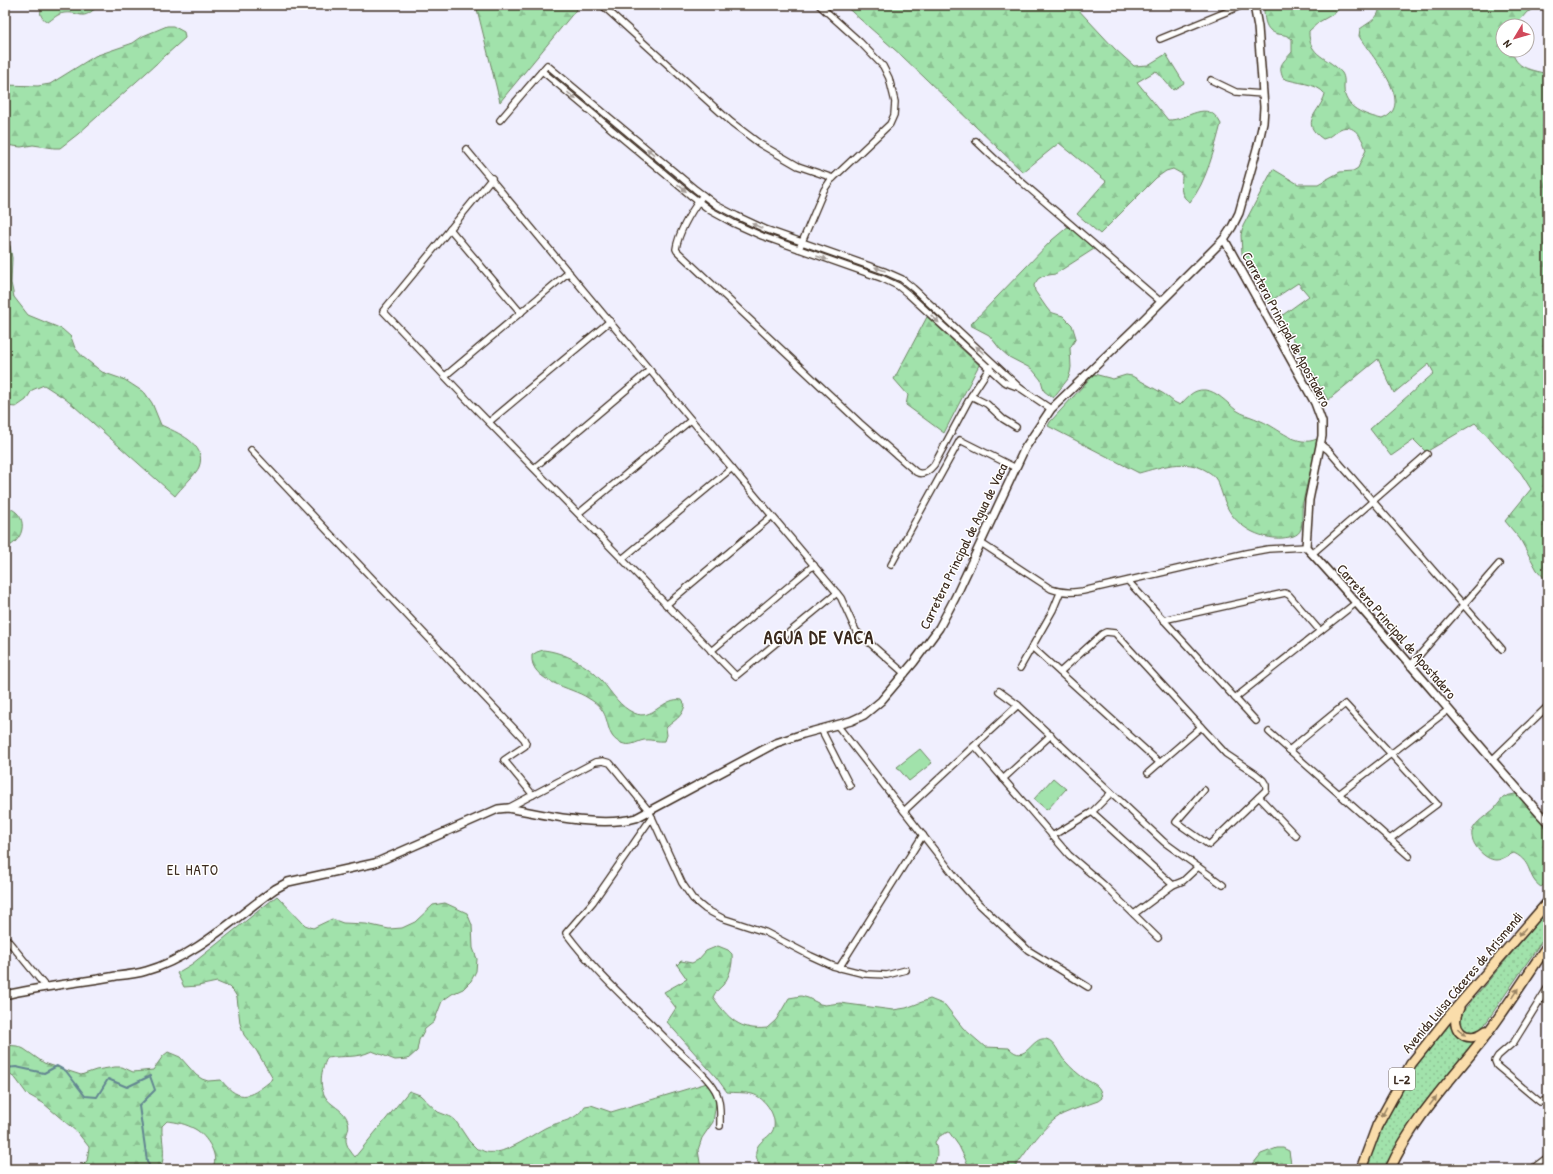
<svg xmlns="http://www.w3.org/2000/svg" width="1553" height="1174" font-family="'Patrick Hand',sans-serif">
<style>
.grass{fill:url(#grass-dots);stroke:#6e8664}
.forest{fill:url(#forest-firs);stroke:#6e8664}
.pitch{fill:#a1e2ab;stroke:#6e8664}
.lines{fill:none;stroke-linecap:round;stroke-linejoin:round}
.stream{stroke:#638691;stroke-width:2}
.minor-casing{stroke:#3b2a1e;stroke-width:8}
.tertiary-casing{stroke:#3b2a1e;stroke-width:10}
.primary-casing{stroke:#3b2a1e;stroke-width:12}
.minor{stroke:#fff;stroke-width:5.5}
.tertiary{stroke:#fff;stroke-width:7}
.primary{stroke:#faddab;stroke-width:9}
.oneway{fill:#a79f9a}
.oneway2{fill:#9a8464}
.labels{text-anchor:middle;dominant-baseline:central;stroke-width:3;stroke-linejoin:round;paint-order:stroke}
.shield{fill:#fff;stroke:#766a62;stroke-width:1}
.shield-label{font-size:13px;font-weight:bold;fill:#3b2a1e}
.street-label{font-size:14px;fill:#3b2a1e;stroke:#fff}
.neighbourhood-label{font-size:15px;letter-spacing:1px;fill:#3b2a1e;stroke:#fff}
.district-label{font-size:18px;font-weight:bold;letter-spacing:1px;fill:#3b2a1e;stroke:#fff}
</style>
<defs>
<pattern id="grass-dots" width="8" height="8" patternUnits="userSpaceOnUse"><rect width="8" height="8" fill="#a1e2ab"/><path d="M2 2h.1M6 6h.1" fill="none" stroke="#8cc293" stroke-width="1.8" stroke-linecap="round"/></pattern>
<pattern id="forest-firs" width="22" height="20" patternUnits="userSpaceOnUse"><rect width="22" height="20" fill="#a1e2ab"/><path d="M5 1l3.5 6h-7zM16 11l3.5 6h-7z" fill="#8cc293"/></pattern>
</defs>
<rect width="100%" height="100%" fill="#f0effe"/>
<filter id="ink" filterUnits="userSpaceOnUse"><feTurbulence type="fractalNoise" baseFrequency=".025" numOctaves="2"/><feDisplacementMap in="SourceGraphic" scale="8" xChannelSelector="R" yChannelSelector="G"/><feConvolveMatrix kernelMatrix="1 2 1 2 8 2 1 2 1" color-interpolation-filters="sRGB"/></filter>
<g filter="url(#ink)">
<g class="grass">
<path d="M1548,910V932L1483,1027C1473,1036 1469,1035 1460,1026V1017L1463,1011Z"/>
<path d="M1450,1021C1452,1034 1464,1044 1477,1040C1443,1080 1406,1120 1385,1169H1365L1386,1119L1412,1069Z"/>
</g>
<g class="forest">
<path d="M44,5H99C80,23 83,11 64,13C57,14 53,19 48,22C40,18 38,12 44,5Z"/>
<path d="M476,5H580L500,102Z"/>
<path d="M844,5H1074L1115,49L1134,66L1148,65L1166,54L1184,83L1173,90L1156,71L1137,82L1168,120C1188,121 1207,97 1221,124C1215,147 1206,183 1190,202C1178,195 1182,186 1182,174L1173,169L1166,171L1156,178L1100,234L1077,214L1106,181L1059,143L1023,172L902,56Z"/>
<path d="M1264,5H1342L1335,13L1319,22L1309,31C1308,57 1329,57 1342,73C1345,78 1344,82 1344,88C1344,108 1365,115 1382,119C1418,105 1369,54 1359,36L1360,29C1369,22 1381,18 1379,5H1544L1527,12L1515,26H1503V50H1512C1515,69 1532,70 1548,74V582L1537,570L1520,539L1505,521L1531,489L1521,473L1475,423L1426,452L1414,440L1391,456L1370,429L1434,373L1429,364L1394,393L1378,359L1328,400L1280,317L1309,296L1298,283L1269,302L1242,254L1241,235L1243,226L1273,169L1298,184H1318L1340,172L1353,171L1358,168L1366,150C1363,139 1354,122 1340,129C1333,133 1331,137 1323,139C1298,122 1320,113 1325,94C1316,82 1296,84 1283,78C1277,64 1284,62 1292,52V39C1287,35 1284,35 1278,34C1264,31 1264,17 1264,5Z"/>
<path d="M167,26H173L184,32L185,38L78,134L60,148H54L33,145L21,147L5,145V85L38,86L50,84L95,56L133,43L143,36Z"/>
<path d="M1070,225L1094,249L1055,274L1043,276L1038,279L1034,285L1035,291L1046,307L1050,312L1063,316L1072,325L1076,338L1070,348L1071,367L1070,373L1068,379L1053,398L1044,391L1041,380L1032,369L1009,357L1000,349L989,335L970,325L1052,240Z"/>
<path d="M5,238L10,246L12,258L11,283L14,297L28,315L62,329L71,337L75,348L83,357L102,372L125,380L145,393L152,403L161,425C176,432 208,444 199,467C197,473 180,489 175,496L74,406L64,398L44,385L32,390L26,400L16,407L5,406V375L6,373L5,356Z"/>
<path d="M927,317L979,365L944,433L906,405L908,395L894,379Z"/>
<path d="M1094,374L1113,379L1126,375L1132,376L1164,394L1174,402L1180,405C1188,397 1193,389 1205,390C1217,391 1227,403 1236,410C1243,415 1253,417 1261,421C1279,428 1296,448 1317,439L1319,443C1313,462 1307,482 1303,502C1301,510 1303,520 1301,529C1298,537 1289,537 1283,538C1259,540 1233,525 1225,502C1220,490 1219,477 1207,471C1186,458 1161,467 1139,473L1048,426L1050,422Z"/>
<path d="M5,507C30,512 26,541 5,548Z"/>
<path d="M543,650C564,652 588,665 602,681C612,693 620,707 634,713C653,722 663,696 682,700L685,705C682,718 674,720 666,728L667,735L665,741C658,742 650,739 644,740C635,742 631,747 621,743C606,737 610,721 602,710C599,705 593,701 588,698C572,687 529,682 532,655L537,652Z"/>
<path d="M1515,794L1521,795L1548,827V881L1541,887C1526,877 1534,863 1514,853C1508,855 1502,860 1496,860C1485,860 1470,844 1472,832C1474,822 1488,815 1495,808C1498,805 1500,801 1503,798C1507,795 1511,795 1515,794Z"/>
<path d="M277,896L305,925L313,928L332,919L343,923L366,924L389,929L402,928L415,922L433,905L445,903L467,913L472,925L473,948L477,959L476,971L471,981L463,989L452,994L442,1001L434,1022L425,1029L419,1040L417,1051L408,1059L395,1060L372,1051C355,1059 345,1055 327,1058C320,1072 317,1093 332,1104C338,1109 344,1112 347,1119C354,1134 336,1135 355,1157L409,1091L420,1095L438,1112L451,1117L455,1120L469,1141L477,1149C481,1149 482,1151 486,1152C490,1153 500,1152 504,1150C519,1145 532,1135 545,1128C561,1120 574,1123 585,1106L591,1105L611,1112L707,1083L715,1097L716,1103L713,1122L702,1138L698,1150L701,1169H211C222,1158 206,1135 195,1129C186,1124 177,1122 167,1121L162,1126C161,1141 167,1154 160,1169H78L87,1161L89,1147L77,1132L43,1103L27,1094L16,1079L5,1071V1045L17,1046L24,1049L44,1063L81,1075L96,1070L115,1067H122L133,1072L153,1070L163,1056L168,1052L180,1057L196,1075L202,1079L208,1081L221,1080C241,1105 252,1096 273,1079L256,1050L244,1035L240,1023L237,997L234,992L229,987L217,982L198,986L184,987L177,973L192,964Z"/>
<path d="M718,946L728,950L732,954C733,964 730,976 723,985C719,989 715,992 713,997C728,1018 739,1031 767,1028L776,1020L789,998L801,996L808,998L820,1004L825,1005L840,1003L893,1010L906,1008L930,999L945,1005L963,1028L985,1047L1009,1048C1026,1066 1031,1036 1046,1039C1056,1041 1059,1056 1066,1062C1071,1068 1078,1074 1085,1079C1095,1085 1100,1084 1102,1098L1098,1101C1087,1105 1074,1109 1063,1114C1046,1122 1025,1153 1014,1169H970L959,1146L949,1132C942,1134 939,1136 935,1142C938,1153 938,1160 931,1169H760C759,1163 755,1157 756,1151C758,1141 767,1139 772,1132C780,1119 765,1097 752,1094C745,1092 735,1093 727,1092L716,1077L667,1022L676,1008L664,992L687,979L677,965L681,961L692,963L698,960L706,951Z"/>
<path d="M1277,1148H1283L1289,1151L1291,1164L1296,1169H1249L1261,1154Z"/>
</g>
<g class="pitch">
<path d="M920,749L932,763L909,781L897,767Z"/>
<path d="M1053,778L1066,789L1047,810L1034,799Z"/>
</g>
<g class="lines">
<path class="stream" d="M5,1068L16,1067L44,1073L57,1066L66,1071L85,1096L97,1097L108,1079L127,1087L150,1076L155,1090L139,1106L147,1161L151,1169"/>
<defs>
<g id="minor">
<path d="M602,5L731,122L760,144L798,166L833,178"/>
<path d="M1160,39L1243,5"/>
<path d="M542,71L690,195L711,211L733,223L762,236L881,278L898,286L908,294L1004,382L1020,388"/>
<path d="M1211,80L1236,92L1263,94"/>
<path d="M500,120L547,65L695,189L716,205L737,216L765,229L884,271L902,279L913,288L1020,388L1051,409"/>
<path d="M976,141L995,159L1161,302"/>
<path d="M466,149L688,416L837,593L841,598L856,631L905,674"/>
<path d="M492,178L383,311L474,407L736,676L837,593"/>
<path d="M703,195C692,210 679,230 676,249L677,251L860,423L916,472C923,476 929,471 934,465L971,396L990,367"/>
<path d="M450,229L521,313"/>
<path d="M799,249L824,190L830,181L890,124L894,115L895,102L889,78L883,66L860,42L819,5"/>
<path d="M445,376L569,272"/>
<path d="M971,396L987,404L1003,419L1016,427"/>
<path d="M489,422L610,321"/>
<path d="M1320,444L1328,450L1502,649"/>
<path d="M251,450L524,739L526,743L525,746L504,760L533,795"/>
<path d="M534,468L650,370"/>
<path d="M579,513L691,420"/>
<path d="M981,543L1051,589C1062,593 1071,593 1083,591L1246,553L1268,549L1306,547"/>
<path d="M1312,554L1427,454"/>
<path d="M622,559L732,468"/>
<path d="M891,565L960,440L1016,468"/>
<path d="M1128,581L1256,721"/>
<path d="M666,605L772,516"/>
<path d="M1163,620L1285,593L1289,595L1320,631"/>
<path d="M1032,647L1160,763"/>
<path d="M711,651L814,565"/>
<path d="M1410,666L1499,564"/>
<path d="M1020,668L1053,610L1060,593"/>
<path d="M1060,672L1102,634L1106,632L1115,633L1226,754L1256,774L1263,780L1266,785V790L1209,845L1176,822L1204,790"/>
<path d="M999,691L1018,705L1164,842L1223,885"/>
<path d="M1235,698L1357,602"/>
<path d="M837,725L957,879L979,904L1028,950L1088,987"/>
<path d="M821,729L850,786"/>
<path d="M1269,732L1409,856"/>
<path d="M975,746L1069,855L1103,884L1158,938"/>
<path d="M1289,750L1345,704L1437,804L1390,839"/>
<path d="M1492,760L1548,706"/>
<path d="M1148,773L1201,727"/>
<path d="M1003,779L1051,735"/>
<path d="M1339,794L1448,710"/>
<path d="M1259,797L1296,836"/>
<path d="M508,808L595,762L603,761L610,763L649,811L682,883L693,899L705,909L722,918L765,932L811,956L833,966L865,974L887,975L906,970"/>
<path d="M904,811L1018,705"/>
<path d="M1092,812L1173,885"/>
<path d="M652,817L593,902L566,933C598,976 638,1010 675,1048C687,1059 707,1076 715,1090C721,1100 720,1114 720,1126"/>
<path d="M1052,836L1092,812L1111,793"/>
<path d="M1134,914L1173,885L1183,881L1198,867"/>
<path d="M5,937L45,986"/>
<path d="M839,968L923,835"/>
<path d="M1548,987L1514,1042L1498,1056L1495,1061L1497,1066L1540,1102L1544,1101L1548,1098"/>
<path d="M1532,1169L1548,1157"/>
</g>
<g id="tertiary">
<path d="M1224,239L1315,403L1322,422V436L1309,500L1306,547C1389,637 1466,732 1548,823"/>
<path d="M5,995C42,986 79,983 116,976C126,975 137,974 146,971C193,958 236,917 275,889L288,882L375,863L498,809L508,808C545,815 601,828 636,818L776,743L803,734L851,721L864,715L881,701L914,662L939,628L955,598L1025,448L1051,409L1134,329L1224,239L1232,227L1239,213L1258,145L1263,123L1264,107L1258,27L1254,5"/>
</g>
<g id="primary">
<path d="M1459,1008C1448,1029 1466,1046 1486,1031"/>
<path d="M1361,1169L1377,1126L1411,1064L1446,1020L1548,902"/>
<path d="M1390,1169C1413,1118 1452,1079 1486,1035C1508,1006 1527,975 1548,945"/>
</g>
</defs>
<use href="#minor" class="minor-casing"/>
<use href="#tertiary" class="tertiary-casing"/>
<use href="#primary" class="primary-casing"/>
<use href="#minor" class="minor"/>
<use href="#tertiary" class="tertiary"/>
<use href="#primary" class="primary"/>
</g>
<defs><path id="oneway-solid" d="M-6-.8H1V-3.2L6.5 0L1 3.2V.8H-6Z"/></defs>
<g class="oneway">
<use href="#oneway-solid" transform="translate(572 96) rotate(40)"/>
<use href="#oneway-solid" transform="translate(651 152) rotate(-140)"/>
<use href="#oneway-solid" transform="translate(682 188) rotate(40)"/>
<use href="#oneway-solid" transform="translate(757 226) rotate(-156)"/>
<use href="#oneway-solid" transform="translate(822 258) rotate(19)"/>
<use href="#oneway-solid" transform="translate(880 269) rotate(-160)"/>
<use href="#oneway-solid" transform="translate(935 319) rotate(43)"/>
<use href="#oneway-solid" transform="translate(980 350) rotate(-137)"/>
</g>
<g class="oneway2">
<use href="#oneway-solid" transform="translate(1522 932) rotate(131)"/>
<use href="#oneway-solid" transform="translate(1515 993) rotate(-56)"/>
<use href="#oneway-solid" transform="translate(1462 1032) rotate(39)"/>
<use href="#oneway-solid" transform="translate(1433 1101) rotate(-53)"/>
<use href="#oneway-solid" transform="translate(1384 1112) rotate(117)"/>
</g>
</g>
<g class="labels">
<rect class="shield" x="1389" y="1068" width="26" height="22" rx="3"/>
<g class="shield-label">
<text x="1402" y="1079">L-2</text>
</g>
<g class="street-label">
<text transform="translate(1287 329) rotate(62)">Carretera Principal de Apostadero</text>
<text transform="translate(963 546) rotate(-64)">Carretera Principal de Agua de Vaca</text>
<text transform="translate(1397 631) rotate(49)">Carretera Principal de Apostadero</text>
<text transform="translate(1462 982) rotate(-50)">Avenida Luisa Cáceres de Arismendi</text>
</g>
<g class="neighbourhood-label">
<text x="193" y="869">EL HATO</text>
</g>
<g class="district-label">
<text x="819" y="637">AGUA DE VACA</text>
</g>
</g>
<rect width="1553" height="1174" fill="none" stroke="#fff" stroke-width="20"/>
<rect x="10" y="10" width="1533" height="1154" fill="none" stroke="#3b2a1e" stroke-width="1.5" filter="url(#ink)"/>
<g transform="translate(1515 38) rotate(232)"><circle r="19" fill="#ffffff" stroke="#b1aaa5"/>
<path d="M0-3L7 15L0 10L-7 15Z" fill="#d1495b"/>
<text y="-6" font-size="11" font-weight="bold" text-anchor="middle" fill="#3b2a1e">N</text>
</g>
</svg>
